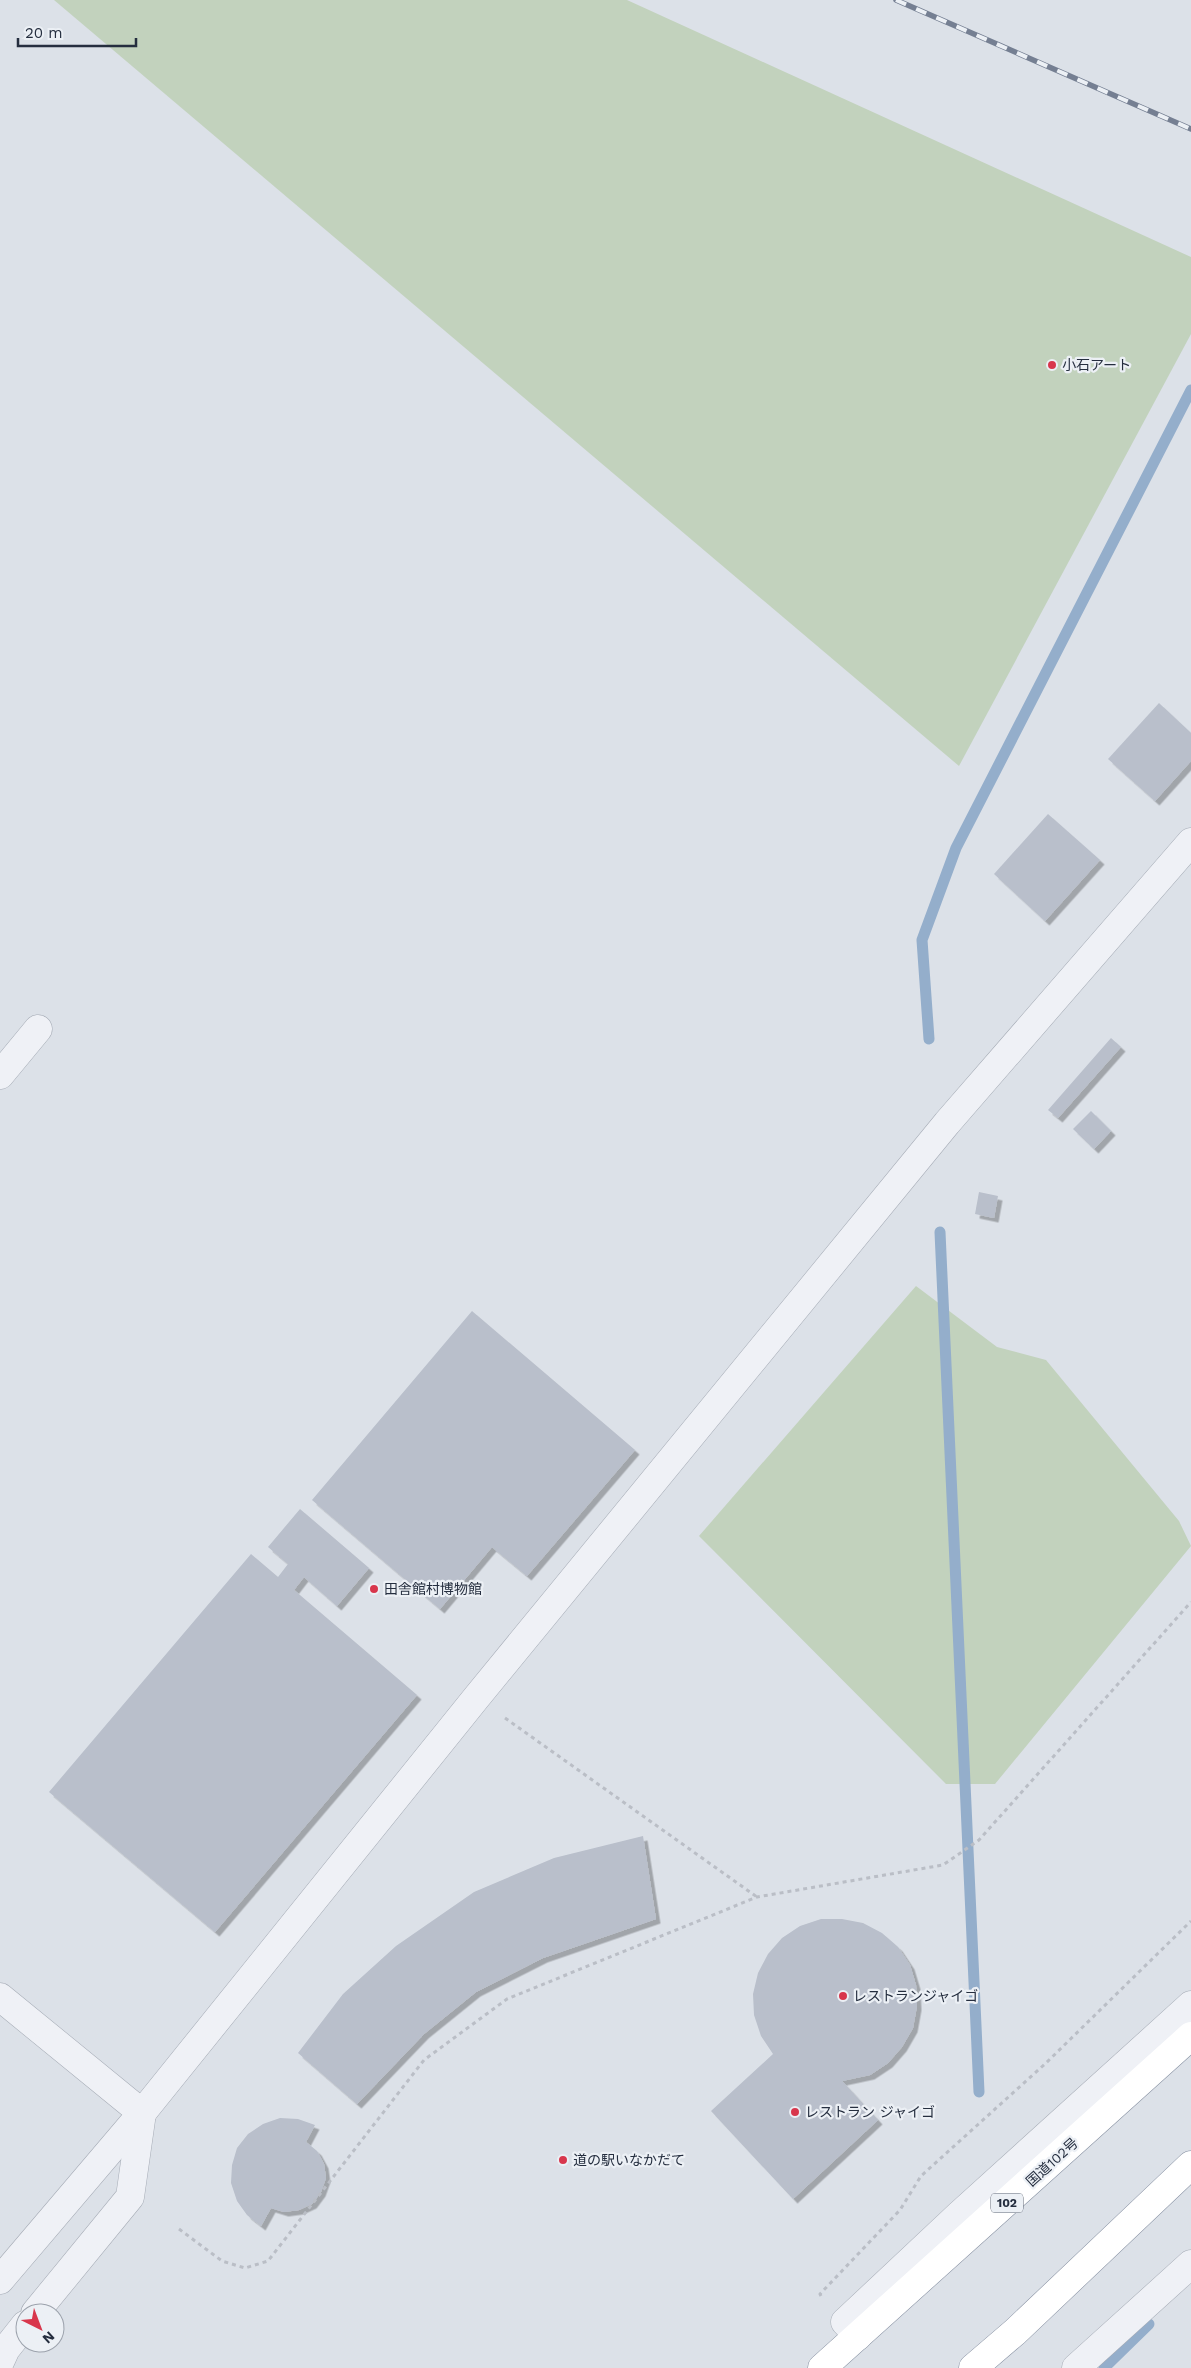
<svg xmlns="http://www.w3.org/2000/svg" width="1191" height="2368" font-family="'Work Sans','Noto Sans JP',sans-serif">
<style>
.green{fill:#c2d2bd}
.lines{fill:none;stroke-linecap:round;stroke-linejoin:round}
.stream{stroke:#94aecb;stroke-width:11}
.building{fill:#b9bfcb;filter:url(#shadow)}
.minor-casing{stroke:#a5abb5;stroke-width:29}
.highway-casing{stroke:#838d9f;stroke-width:29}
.path{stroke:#babec6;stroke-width:3;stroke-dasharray:4 4;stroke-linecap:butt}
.minor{stroke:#eff1f6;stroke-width:28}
.highway{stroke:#fff;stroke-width:28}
.rail-casing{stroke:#757f92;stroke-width:5.5}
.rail{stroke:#ecf0f5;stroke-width:4;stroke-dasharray:11;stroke-linecap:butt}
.poi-dot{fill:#d8364c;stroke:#ecf0f5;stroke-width:2}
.labels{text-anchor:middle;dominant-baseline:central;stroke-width:4.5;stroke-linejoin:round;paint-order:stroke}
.shield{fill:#ecf0f5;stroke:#616876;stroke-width:1}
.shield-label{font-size:12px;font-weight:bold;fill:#252e3f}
.poi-label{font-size:14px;fill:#252e3f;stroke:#ecf0f5;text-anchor:start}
.street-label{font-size:14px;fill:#252e3f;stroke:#ecf0f5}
</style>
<defs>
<filter id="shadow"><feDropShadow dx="4.5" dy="4.5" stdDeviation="0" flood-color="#0004"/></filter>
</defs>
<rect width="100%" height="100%" fill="#dce1e8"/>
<g class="green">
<path d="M54,0H627L1191,257V334L959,766Z"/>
<path d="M916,1286L997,1347L1046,1360L1179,1521L1191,1546L995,1784H946L699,1536Z"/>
</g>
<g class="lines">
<g class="stream">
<path d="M929,1039L922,940L956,848L1191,390"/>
<path d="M940,1232L979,2092"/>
<path d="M1104,2368L1149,2324"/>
</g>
</g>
<g class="building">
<path d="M1159,703L1191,733V761L1155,801L1108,759Z"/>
<path d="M1048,814L1100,860L1045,921L994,874Z"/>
<path d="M1111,1038L1121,1047L1058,1118L1048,1110Z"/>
<path d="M1091,1111L1111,1131L1094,1149L1073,1129Z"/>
<path d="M979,1192L998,1196L994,1218L975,1214Z"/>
<path d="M472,1311L635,1450L527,1576L492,1547L440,1609L312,1500Z"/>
<path d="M300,1509L369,1568L337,1606L304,1577L294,1590L417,1695L215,1932L49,1792L251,1554L278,1577L288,1564L268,1547Z"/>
<path d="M643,1836L656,1919L543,1958L476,1992L424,2034L357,2104L298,2053L343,1994L396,1946L474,1892L554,1858Z"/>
<path d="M821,1919H842L863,1923L882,1933L898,1947L910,1965L916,1985L917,2006L913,2028L902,2047L888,2063L870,2075L842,2081L878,2120L793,2199L711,2111L773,2054L761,2036L754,2015L753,1994L758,1973L768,1954L782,1938L800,1926Z"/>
<path d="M280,2118L298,2119L315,2125L306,2142L317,2151L324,2164L326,2178L321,2192L312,2204L299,2210L284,2212L271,2208L261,2226L247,2215L237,2201L231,2183L232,2165L237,2148L248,2134L263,2124Z"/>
</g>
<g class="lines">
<defs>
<g id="minor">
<path d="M0,1075L38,1029"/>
<path d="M0,1997L142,2113"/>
<path d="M0,2280L142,2113L476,1698L947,1123L1191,842"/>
<path d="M35,2313L130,2197L142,2113"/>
<path d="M858,2336L845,2322L959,2215L1191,2005"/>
<path d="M0,2362L6,2349L25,2325"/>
<path d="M1076,2368L1191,2264"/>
</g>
<g id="highway">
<path d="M822,2368L1191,2036"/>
<path d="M973,2368L1015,2332L1191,2165"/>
</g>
</defs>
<use href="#minor" class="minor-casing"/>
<use href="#highway" class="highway-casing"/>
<g class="path">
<path d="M505,1718L757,1897"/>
<path d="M179,2229L222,2261L245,2268L268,2261L424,2060L507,1999L757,1897L943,1865L979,1840L1191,1602"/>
<path d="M821,2296L820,2294L900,2210L921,2176L1046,2063L1191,1921"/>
</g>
<use href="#minor" class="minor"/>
<use href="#highway" class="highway"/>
<defs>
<path id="rail" d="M896,0L1191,129"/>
</defs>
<use href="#rail" class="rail-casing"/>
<use href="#rail" class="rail"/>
</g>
<g class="poi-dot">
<circle cx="1052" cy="365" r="5"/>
<circle cx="374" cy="1589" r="5"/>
<circle cx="843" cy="1996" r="5"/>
<circle cx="795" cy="2112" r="5"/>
<circle cx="563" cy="2160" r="5"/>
</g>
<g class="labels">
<rect class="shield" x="991" y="2193.5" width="32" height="19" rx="4"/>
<g class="shield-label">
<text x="1007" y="2203">102</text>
</g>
<g class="poi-label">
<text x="1062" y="365">小石アート</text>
<text x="384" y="1589">田舎館村博物館</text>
<text x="853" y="1996">レストランジャイゴ</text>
<text x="805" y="2112">レストラン ジャイゴ</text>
<text x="573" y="2160">道の駅いなかだて</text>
</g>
<g class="street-label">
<text transform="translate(1052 2162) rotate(-42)">国道102号</text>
</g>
</g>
<g transform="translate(40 2328) rotate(138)"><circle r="24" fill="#ecf0f5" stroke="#9ca2ac"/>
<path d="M0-4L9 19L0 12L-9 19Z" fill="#d8364c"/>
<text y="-8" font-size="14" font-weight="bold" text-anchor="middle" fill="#252e3f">N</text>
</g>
<path d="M18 38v8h118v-8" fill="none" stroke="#252e3f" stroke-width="2.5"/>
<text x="25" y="38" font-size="15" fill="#252e3f" stroke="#ecf0f5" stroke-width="4" paint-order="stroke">20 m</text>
</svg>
